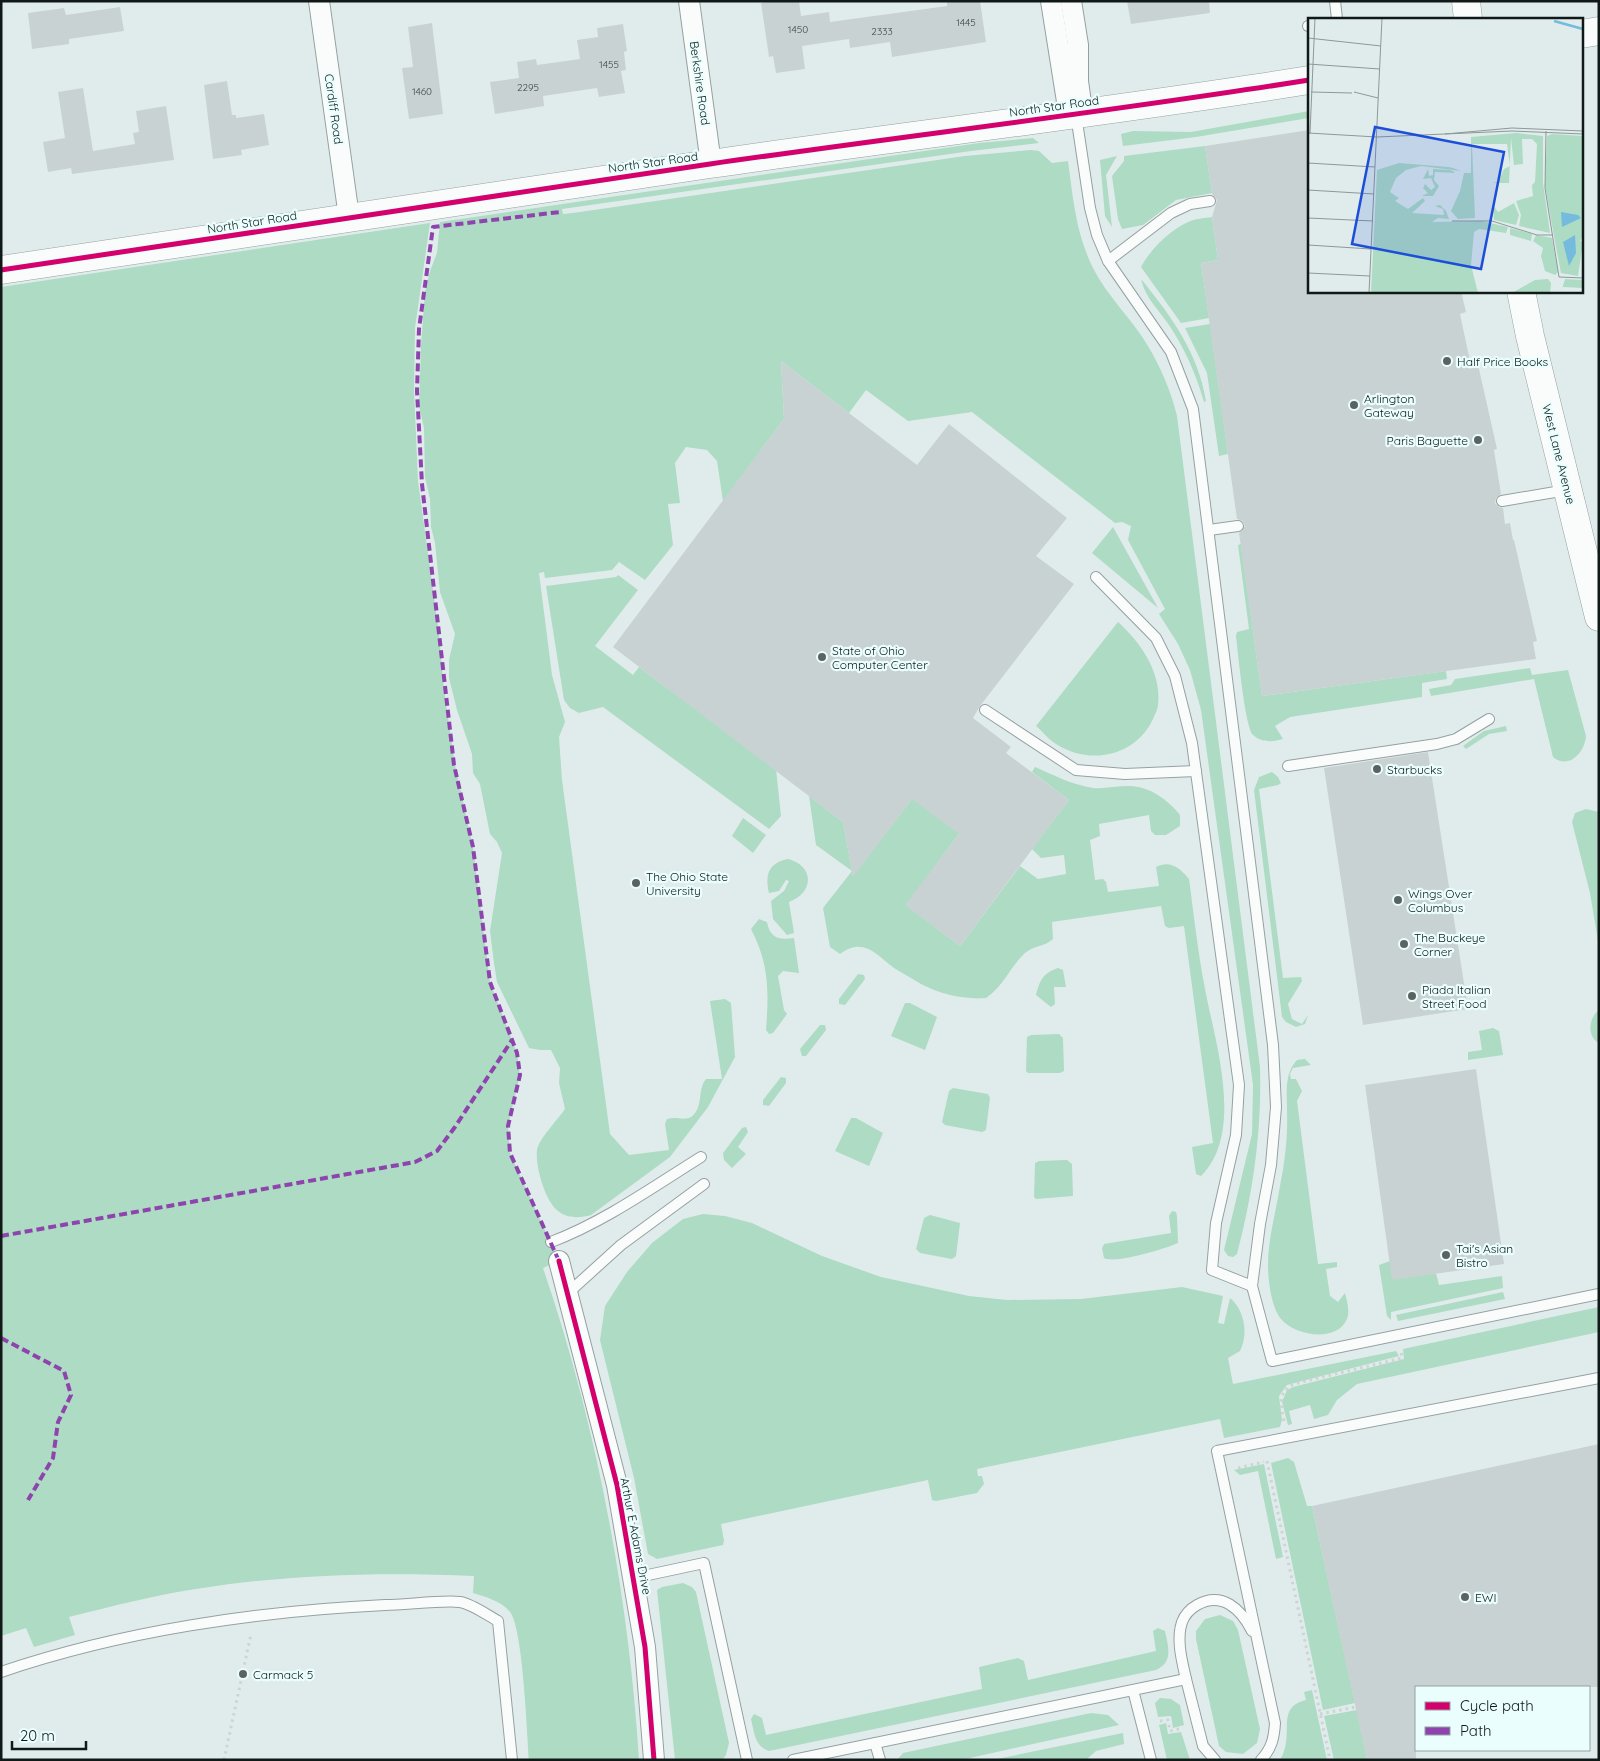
<svg xmlns="http://www.w3.org/2000/svg" width="1600" height="1761" font-family="Quicksand,sans-serif">
<style>
.green{fill:#aedbc3}
.building{fill:#c9d2d3}
.lines{fill:none;stroke-linecap:round;stroke-linejoin:round}
.lane-casing{stroke:#96a0a0;stroke-width:12}
.street-casing{stroke:#96a0a0;stroke-width:22}
.secondary-casing{stroke:#96a0a0;stroke-width:29}
.primary-casing{stroke:#96a0a0;stroke-width:29}
.path{stroke:#cfd3d3;stroke-width:3;stroke-dasharray:2.5 4;stroke-linecap:butt}
.lane{stroke:#fafcfc;stroke-width:10}
.street{stroke:#fafcfc;stroke-width:20}
.secondary{stroke:#fafcfc;stroke-width:28}
.primary{stroke:#fafcfc;stroke-width:28}
.quiet{stroke:#8e44ad;stroke-width:4;stroke-dasharray:8 4;stroke-linecap:butt}
.cycleway-casing{stroke:#ebfefe;stroke-width:8}
.cycleway{stroke:#d6006c;stroke-width:5}
.poi-dot{fill:#596362;stroke:#ebfefe;stroke-width:2}
.labels{text-anchor:middle;dominant-baseline:central;stroke-width:4.5;stroke-linejoin:round;paint-order:stroke}
.number-label{font-size:10px;fill:#3e4747}
.street-label{font-size:12px;fill:#101918;stroke:#ebfefe}
.poi-label{font-size:12px;fill:#101918;stroke:#ebfefe;text-anchor:start}
.inset-river{fill:none;stroke:#74bbde;stroke-width:2.5}
.inset-road{fill:none;stroke:#8d9897;stroke-width:1}
.view{fill:#1d4ed8;fill-opacity:0.15;stroke:#1d4ed8;stroke-width:2.5}
.inset-edge{fill:none;stroke:#101918;stroke-width:2.5}
</style>
<rect width="100%" height="100%" fill="#e0ecec"/>
<g class="green">
<path d="M1309,111V118L1196,137L1123,146L1121,134L1133,131L1191,132Z"/>
<path d="M1033,138L1039,143L971,151L562,209L563,214L573,213L965,156L1031,150L1039,151L1052,163L1068,161C1073,198 1076,234 1093,268C1107,296 1132,319 1148,346C1161,368 1171,391 1177,416L1260,1067C1262,1131 1253,1193 1237,1254L1233,1257L1228,1256L1224,1250L1252,1134L1253,1085L1201,710L1190,670L1178,644L1159,614L1165,609L1128,540L1131,526L1122,522L1115,523L972,412L908,421L866,390L849,413L781,361L784,419L723,501L717,461L707,450L686,447L675,463L680,503L668,504L673,545L645,580L619,562L612,570L545,578L544,572L539,573L552,675L565,722L559,737L562,780L610,1134L629,1155L669,1150L665,1124L667,1119C675,1116 684,1121 691,1117C704,1108 697,1089 706,1079H722L710,1001L725,999L731,1003L735,1057L708,1107L670,1157L591,1215C580,1218 568,1219 558,1211C545,1201 535,1166 537,1150C538,1140 559,1118 565,1109L559,1083L560,1068L551,1050H540L529,1048L497,982L494,963L490,931L502,853L497,842L490,834L480,784L473,773L472,754L457,710L449,678V660L455,634L440,592L435,543L431,527L430,499L425,477L424,428L419,406L421,345L425,292L430,271L437,253L440,222L979,143Z"/>
<path d="M1205,146L1212,193L1176,200L1143,225L1122,229L1118,219L1112,176L1124,161V156Z"/>
<path d="M1117,156L1106,175L1112,227L1105,216L1100,160Z"/>
<path d="M1212,217L1218,260L1201,263L1209,318L1181,323L1141,267C1150,250 1169,231 1186,223C1193,219 1204,218 1212,217Z"/>
<path d="M430,223L415,328L414,390L418,481L439,634L444,690L455,765L473,847L490,982L517,1053L520,1075L508,1126L510,1153L559,1261L543,1268C596,1422 629,1597 639,1760H529C527,1733 523,1628 510,1612C502,1601 485,1597 473,1593L474,1576C383,1572 293,1574 203,1588C158,1594 114,1606 69,1617L75,1635L34,1647L26,1628L1,1636V287Z"/>
<path d="M1141,279C1172,317 1198,353 1206,401L1204,402C1196,374 1185,349 1169,325C1159,310 1145,298 1141,279Z"/>
<path d="M1210,324L1228,454L1219,456L1207,373L1185,328Z"/>
<path d="M1113,527L1158,608L1092,553Z"/>
<path d="M1241,544L1262,696L1446,671L1447,679L1422,683V697L1290,717L1275,726L1283,739C1273,742 1262,743 1253,735C1245,727 1238,652 1236,636L1237,632L1249,629L1238,545Z"/>
<path d="M618,575L638,590L595,646L633,675L639,667L776,769L781,816L769,829L603,707L579,713L570,708L564,700L546,586L616,577Z"/>
<path d="M1118,622C1140,642 1162,672 1158,705C1158,709 1155,714 1153,719C1136,756 1090,766 1056,744C1049,740 1043,732 1036,726Z"/>
<path d="M1530,668L1532,675L1568,670L1586,736C1585,752 1569,770 1553,757L1534,679L1431,696L1429,689L1451,685L1455,679Z"/>
<path d="M1506,726L1507,731L1489,734L1466,749L1463,746L1484,731Z"/>
<path d="M1035,767C1053,775 1073,785 1093,788C1104,789 1117,786 1128,786C1147,785 1169,800 1180,815V826L1166,835H1155L1151,831L1149,815L1099,824L1100,836L1090,840L1095,880L1103,879L1106,882L1108,892L1159,886L1156,867C1170,860 1180,868 1189,879C1194,916 1198,953 1205,989C1215,1042 1245,1132 1201,1176L1196,1174L1192,1147L1213,1143L1184,926L1169,928L1165,926L1161,906L1052,922L1053,939C1046,946 1033,946 1025,953C1010,967 1003,987 986,998C965,1000 940,994 921,984C912,979 903,973 894,968C877,955 863,936 840,954L830,947L823,908L852,871L816,845L809,796L843,822L853,876L912,799L976,811L906,905L960,946L1020,866L1038,879L1066,874L1064,855L1041,858L1032,849L1069,800L1032,772Z"/>
<path d="M1272,772L1278,777L1281,783L1278,785L1259,789L1283,978L1301,977L1302,981L1288,1004L1292,1019L1302,1024L1308,1015L1305,1024L1296,1027L1286,1022L1282,1017L1254,790L1259,777Z"/>
<path d="M1586,809L1599,812V947L1590,893L1572,822L1575,813Z"/>
<path d="M743,818L766,835L753,853L732,836Z"/>
<path d="M788,859C815,866 814,893 789,902L794,933L787,935L773,919L771,901L784,891L789,881L786,880L779,891L769,893C765,875 768,863 788,859Z"/>
<path d="M759,919L767,922C770,939 780,940 794,938L799,973L783,971L778,976L784,1010L787,1014L773,1033L769,1034L766,1030C769,992 769,963 751,929Z"/>
<path d="M1058,968L1063,970L1066,987H1054L1055,1004L1051,1007L1036,995C1040,980 1043,973 1058,968Z"/>
<path d="M858,974L864,975L865,979L845,1005L839,1004V999Z"/>
<path d="M905,1003H910L937,1017L925,1050L891,1036Z"/>
<path d="M1599,1010V1042H1597C1587,1035 1589,1017 1599,1010Z"/>
<path d="M820,1025H825L826,1030L806,1056H802L800,1049Z"/>
<path d="M1493,1028L1499,1031L1503,1055L1468,1060V1052L1482,1050L1479,1031Z"/>
<path d="M1059,1034L1063,1038L1064,1071L1060,1073H1028L1026,1071L1027,1037L1031,1035Z"/>
<path d="M1305,1059L1311,1065L1293,1068L1290,1074L1291,1079H1296L1302,1091L1297,1101L1318,1264L1337,1262V1267L1326,1269L1330,1296L1338,1302L1345,1293C1347,1300 1350,1312 1347,1319C1337,1343 1295,1336 1281,1319C1271,1307 1268,1280 1268,1265C1268,1238 1276,1212 1280,1186C1285,1161 1288,1136 1287,1110C1287,1093 1284,1074 1297,1060Z"/>
<path d="M781,1077L786,1078V1083L769,1106L763,1105V1100Z"/>
<path d="M953,1088L988,1094L990,1098L986,1130L982,1132L945,1125L942,1122L949,1091Z"/>
<path d="M851,1118H856L883,1133L869,1166L835,1151Z"/>
<path d="M746,1127L748,1132L738,1147L746,1154L732,1168L724,1160L723,1153L742,1128Z"/>
<path d="M1067,1160L1072,1164L1073,1196L1036,1199L1034,1197L1035,1163L1039,1161Z"/>
<path d="M1172,1211L1176,1212L1177,1216L1178,1243C1164,1249 1116,1264 1104,1258L1102,1248L1104,1244L1171,1233L1169,1216Z"/>
<path d="M703,1214L725,1216L752,1223L822,1256L881,1277L969,1296L1007,1300L1081,1299L1182,1287L1223,1296L1218,1323L1224,1324L1230,1298C1244,1309 1249,1334 1240,1351L1228,1358L1233,1384L1396,1351L1399,1356L1287,1385L1279,1396L1282,1420L1280,1427L1224,1438L1220,1419L977,1469L978,1476H982L984,1484L977,1493L936,1501L932,1500L928,1480L721,1524L724,1541L723,1545L657,1559L648,1554L634,1478L600,1340L605,1306L627,1272L652,1243L683,1219Z"/>
<path d="M930,1215L960,1223L956,1256L952,1259L920,1253L916,1249L924,1218Z"/>
<path d="M1390,1261L1436,1273L1439,1285L1502,1276L1503,1288L1391,1312V1320L1387,1316L1379,1265Z"/>
<path d="M1503,1292L1505,1299L1398,1321L1396,1315Z"/>
<path d="M1599,1307V1332L1357,1384L1337,1400L1328,1415L1314,1419L1310,1405L1289,1411L1292,1424L1288,1425L1282,1402L1287,1390L1293,1387L1404,1359L1403,1349Z"/>
<path d="M1288,1458L1294,1462L1307,1506H1312L1355,1703L1323,1710L1271,1463Z"/>
<path d="M1264,1464L1283,1557L1276,1559L1258,1471L1240,1475L1234,1470Z"/>
<path d="M683,1583L692,1587L696,1592L729,1743L726,1755L722,1760H675L657,1590L662,1587Z"/>
<path d="M1220,1615L1233,1621L1238,1630L1260,1729L1257,1743L1243,1754L1226,1752L1219,1746L1196,1639V1631L1205,1619Z"/>
<path d="M1158,1628L1165,1631C1168,1646 1174,1662 1156,1670L769,1751C755,1747 754,1732 751,1719L754,1714L762,1718L766,1735L982,1689L979,1667L1018,1658L1024,1661L1028,1680L1156,1651L1153,1631Z"/>
<path d="M1312,1690L1327,1760H1280C1296,1734 1274,1708 1306,1700L1304,1692Z"/>
<path d="M1160,1698L1171,1699L1180,1705L1184,1725L1173,1728L1171,1716L1158,1717L1155,1703Z"/>
<path d="M1357,1710L1367,1760H1334L1324,1716Z"/>
<path d="M1091,1713L1108,1715L1119,1725L961,1760H897L903,1753Z"/>
<path d="M1166,1723L1168,1734L1181,1732L1190,1760H1167L1159,1725Z"/>
<path d="M1123,1733L1124,1744L1096,1751L1086,1760H992Z"/>
</g>
<g class="building">
<path d="M776,1H799L801,16L829,12L830,22L947,6V1H980L986,42L892,57L890,42L850,48L849,39L802,46L805,69L776,73L773,56L769,57L761,3Z"/>
<path d="M1127,1H1209L1210,13L1131,24Z"/>
<path d="M120,7L124,31L69,39V44L32,49L28,13L64,8L66,15Z"/>
<path d="M432,23L443,114L409,119L402,68L413,67L408,27Z"/>
<path d="M623,24L627,51L624,52L626,70L621,71L625,93L599,97L597,88L543,96L544,106L495,114L490,82L519,78L517,62L536,59L537,65L580,59L577,40L598,37L597,28Z"/>
<path d="M227,81L232,115H236V118L264,114L269,145L241,150L242,155L213,159L204,85Z"/>
<path d="M83,88L93,151L135,144L133,133L139,132L136,111L166,106L174,160L72,174L71,168L48,172L43,142L65,138L58,92Z"/>
<path d="M1309,130V291H1461L1466,312L1460,314L1470,361L1477,360L1497,449L1494,450L1501,494L1496,498L1495,503L1499,507L1503,508L1505,524L1510,523L1513,540H1514L1537,641L1533,642L1536,659L1262,696L1239,533L1245,526L1243,521L1237,519L1201,263L1218,260L1212,217L1217,200L1212,194L1205,146Z"/>
<path d="M781,361L917,465L949,424L1067,518L1036,556L1074,584L980,706L973,718L1011,747L1006,753L1069,800L960,946L905,905L959,834L912,799L853,877L843,822L613,647L784,419Z"/>
<path d="M1428,752L1468,1009L1363,1025L1324,768Z"/>
<path d="M1476,1069L1504,1264L1392,1280L1365,1085Z"/>
<path d="M1599,1444V1687H1416V1760H1367L1312,1506Z"/>
</g>
<g class="lines">
<defs>
<g id="lane">
<path d="M1335,1L1337,19"/>
<path d="M1308,26H1309"/>
<path d="M1076,115L1090,208L1097,235L1108,261L1171,352L1193,409L1273,1045L1276,1107L1271,1165L1260,1224L1252,1286L1272,1361L1599,1294"/>
<path d="M1108,261L1171,213L1190,204L1210,201"/>
<path d="M1502,501L1567,490"/>
<path d="M1209,530L1238,526"/>
<path d="M1096,577L1156,638L1175,676L1192,743L1239,1085L1236,1135L1216,1223L1212,1270L1252,1286"/>
<path d="M985,710L1076,770L1125,774L1196,771"/>
<path d="M1288,766L1437,744L1456,739L1489,719"/>
<path d="M551,1242C604,1222 653,1187 701,1157"/>
<path d="M568,1293L621,1245L704,1184"/>
<path d="M634,1578L704,1563L747,1760"/>
<path d="M1,1672C121,1631 258,1611 385,1605C405,1605 441,1600 460,1602C472,1604 487,1615 498,1621L512,1760"/>
<path d="M1186,1679C1182,1661 1176,1640 1182,1622C1185,1614 1190,1609 1197,1605C1222,1591 1241,1609 1252,1631"/>
<path d="M1133,1690L1151,1760"/>
<path d="M875,1743L880,1760"/>
<path d="M793,1760L1186,1679L1203,1746L1215,1760"/>
<path d="M1261,1760C1272,1748 1274,1738 1275,1723L1217,1451L1599,1378"/>
</g>
<g id="street">
<path d="M319,1L349,217"/>
<path d="M689,1L711,164"/>
<path d="M1051,1L1069,114"/>
<path d="M1071,1L1078,45V81L1081,103"/>
<path d="M559,1261L617,1485L645,1647L654,1760"/>
</g>
<g id="secondary">
<path d="M1581,34L1599,31"/>
<path d="M1,270C238,234 474,198 710,164C910,135 1110,112 1309,80"/>
</g>
<g id="primary">
<path d="M1466,1L1468,19"/>
<path d="M1521,291L1530,336L1599,617"/>
</g>
</defs>
<use href="#lane" class="lane-casing"/>
<use href="#street" class="street-casing"/>
<use href="#secondary" class="secondary-casing"/>
<use href="#primary" class="primary-casing"/>
<g class="path">
<path d="M1284,1421C1281,1404 1277,1393 1294,1384L1402,1358L1401,1352"/>
<path d="M1267,1461L1330,1760"/>
<path d="M1238,1468L1264,1462"/>
<path d="M1320,1714L1356,1707"/>
<path d="M1160,1721L1168,1720L1170,1731L1183,1728"/>
<path d="M224,1760L251,1634"/>
</g>
<use href="#lane" class="lane"/>
<use href="#street" class="street"/>
<use href="#secondary" class="secondary"/>
<use href="#primary" class="primary"/>
<g class="quiet">
<path d="M1,1236L415,1162L437,1151L455,1127L512,1040"/>
<path d="M559,1261L510,1153L508,1126L520,1075L517,1053L490,982L473,847L454,765L422,484L417,391L419,329L433,227L560,212"/>
<path d="M1,1338L64,1371L71,1395L58,1422L53,1458L28,1500"/>
</g>
<defs>
<g id="cycleway">
<path d="M1,270C238,234 474,198 710,164C910,135 1110,112 1309,80"/>
<path d="M559,1261L617,1485L645,1647L654,1760"/>
</g>
</defs>
<use href="#cycleway" class="cycleway-casing"/>
<use href="#cycleway" class="cycleway"/>
</g>
<g class="poi-dot">
<circle cx="1447" cy="361" r="5"/>
<circle cx="1354" cy="405" r="5"/>
<circle cx="1478" cy="440" r="5"/>
<circle cx="822" cy="657" r="5"/>
<circle cx="1377" cy="769" r="5"/>
<circle cx="636" cy="883" r="5"/>
<circle cx="1398" cy="900" r="5"/>
<circle cx="1404" cy="944" r="5"/>
<circle cx="1412" cy="996" r="5"/>
<circle cx="1446" cy="1255" r="5"/>
<circle cx="1465" cy="1597" r="5"/>
<circle cx="243" cy="1674" r="5"/>
</g>
<g class="labels">
<g class="number-label">
<text x="966" y="22">1445</text>
<text x="798" y="29">1450</text>
<text x="882" y="31">2333</text>
<text x="609" y="64">1455</text>
<text x="528" y="87">2295</text>
<text x="422" y="91">1460</text>
</g>
<g class="street-label">
<text transform="translate(700 83) rotate(82)">Berkshire Road</text>
<text transform="translate(1054 106) rotate(-8)">North Star Road</text>
<text transform="translate(334 109) rotate(82)">Cardiff Road</text>
<text transform="translate(653 162) rotate(-8)">North Star Road</text>
<text transform="translate(252 222) rotate(-9)">North Star Road</text>
<text transform="translate(1559 454) rotate(76)">West Lane Avenue</text>
<text transform="translate(636 1536) rotate(79)">Arthur E Adams Drive</text>
</g>
<g class="poi-label">
<text x="1457" y="361">Half Price Books</text>
<text x="1364" y="398">Arlington<tspan x="1364" dy="14">Gateway</tspan></text>
<text x="1468" y="440" text-anchor="end">Paris Baguette</text>
<text x="832" y="650">State of Ohio<tspan x="832" dy="14">Computer Center</tspan></text>
<text x="1387" y="769">Starbucks</text>
<text x="646" y="876">The Ohio State<tspan x="646" dy="14">University</tspan></text>
<text x="1408" y="893">Wings Over<tspan x="1408" dy="14">Columbus</tspan></text>
<text x="1414" y="937">The Buckeye<tspan x="1414" dy="14">Corner</tspan></text>
<text x="1422" y="989">Piada Italian<tspan x="1422" dy="14">Street Food</tspan></text>
<text x="1456" y="1248">Tai's Asian<tspan x="1456" dy="14">Bistro</tspan></text>
<text x="1475" y="1597">EWI</text>
<text x="253" y="1674">Carmack 5</text>
</g>
</g>
<g transform="translate(1308 18)">
<rect width="275" height="275" fill="#e0ecec"/>
<path d="M208,115L235,118V165L242,215L211,208L213,197L208,183L225,178L224,167L227,164L229,126L224,121H214L215,146L206,147L203,120L201,165H185L191,163L196,151L202,148L199,126H164L167,200L150,201L143,193L152,173L156,155H163V119ZM244,116L275,118V218L272,223L275,224L270,258L253,255L248,229L237,168L239,118ZM91,145L140,149L145,150L153,153L113,148L98,152L88,160L82,174L91,180L87,183L100,191L115,180L117,183L104,195L136,197L135,191L127,188L132,187L138,193L141,201L130,200L124,204L173,203L200,209L198,215L171,211L166,214L163,247L170,275H63L69,152ZM120,151L121,158L125,157V151L141,152L145,153L147,155L127,154L126,162L131,168L125,178H114L120,175L115,170L117,166L123,172L127,169L123,160L115,161ZM206,185L211,197L208,207L186,202L185,187L190,194ZM202,210L224,216L223,223L202,217ZM228,217L244,220L250,254L247,257L237,253L233,238L235,230L225,223ZM240,261L243,265L242,275H204L227,262ZM257,261L275,262V270L255,269L253,275Z" fill="#aedbc3"/>
<path d="M253,194L270,197L273,200L254,209ZM267,217L268,235L261,248L255,224Z" fill="#74bbde"/>
<path class="inset-river" d="M246,3L275,11"/>
<path class="inset-road" d="M0,20L73,28M0,46L72,51M3,74L44,75M46,74L70,80M238,113L237,170L251,259L275,260M0,115L69,119L204,113L275,116M2,115L7,0M137,116L204,110L275,113M0,145L67,149M0,172L66,176M0,200L65,203M144,203H184L229,217H245M0,227L63,231M0,255L62,258M61,275L74,0"/>
<path class="view" d="M67,109L196,134L173,251L44,226Z"/>
<rect width="275" height="275" class="inset-edge"/>
</g>
<rect width="1600" height="1761" fill="none" stroke="#101918" stroke-width="5"/>
<rect x="1415" y="1686" width="175" height="65" fill="#ebfefe" stroke="#93a2a2"/>
<rect x="1425" y="1702" width="25" height="8" fill="#d6006c" stroke="#93a2a2"/>
<text x="1460" y="1711" font-size="15" fill="#101918">Cycle path</text>
<rect x="1425" y="1727" width="25" height="8" fill="#8e44ad" stroke="#93a2a2"/>
<text x="1460" y="1736" font-size="15" fill="#101918">Path</text>
<path d="M12 1741v8h74v-8" fill="none" stroke="#101918" stroke-width="2.5"/>
<text x="20" y="1741" font-size="15" fill="#101918" stroke="#ebfefe" stroke-width="4" paint-order="stroke">20 m</text>
</svg>
